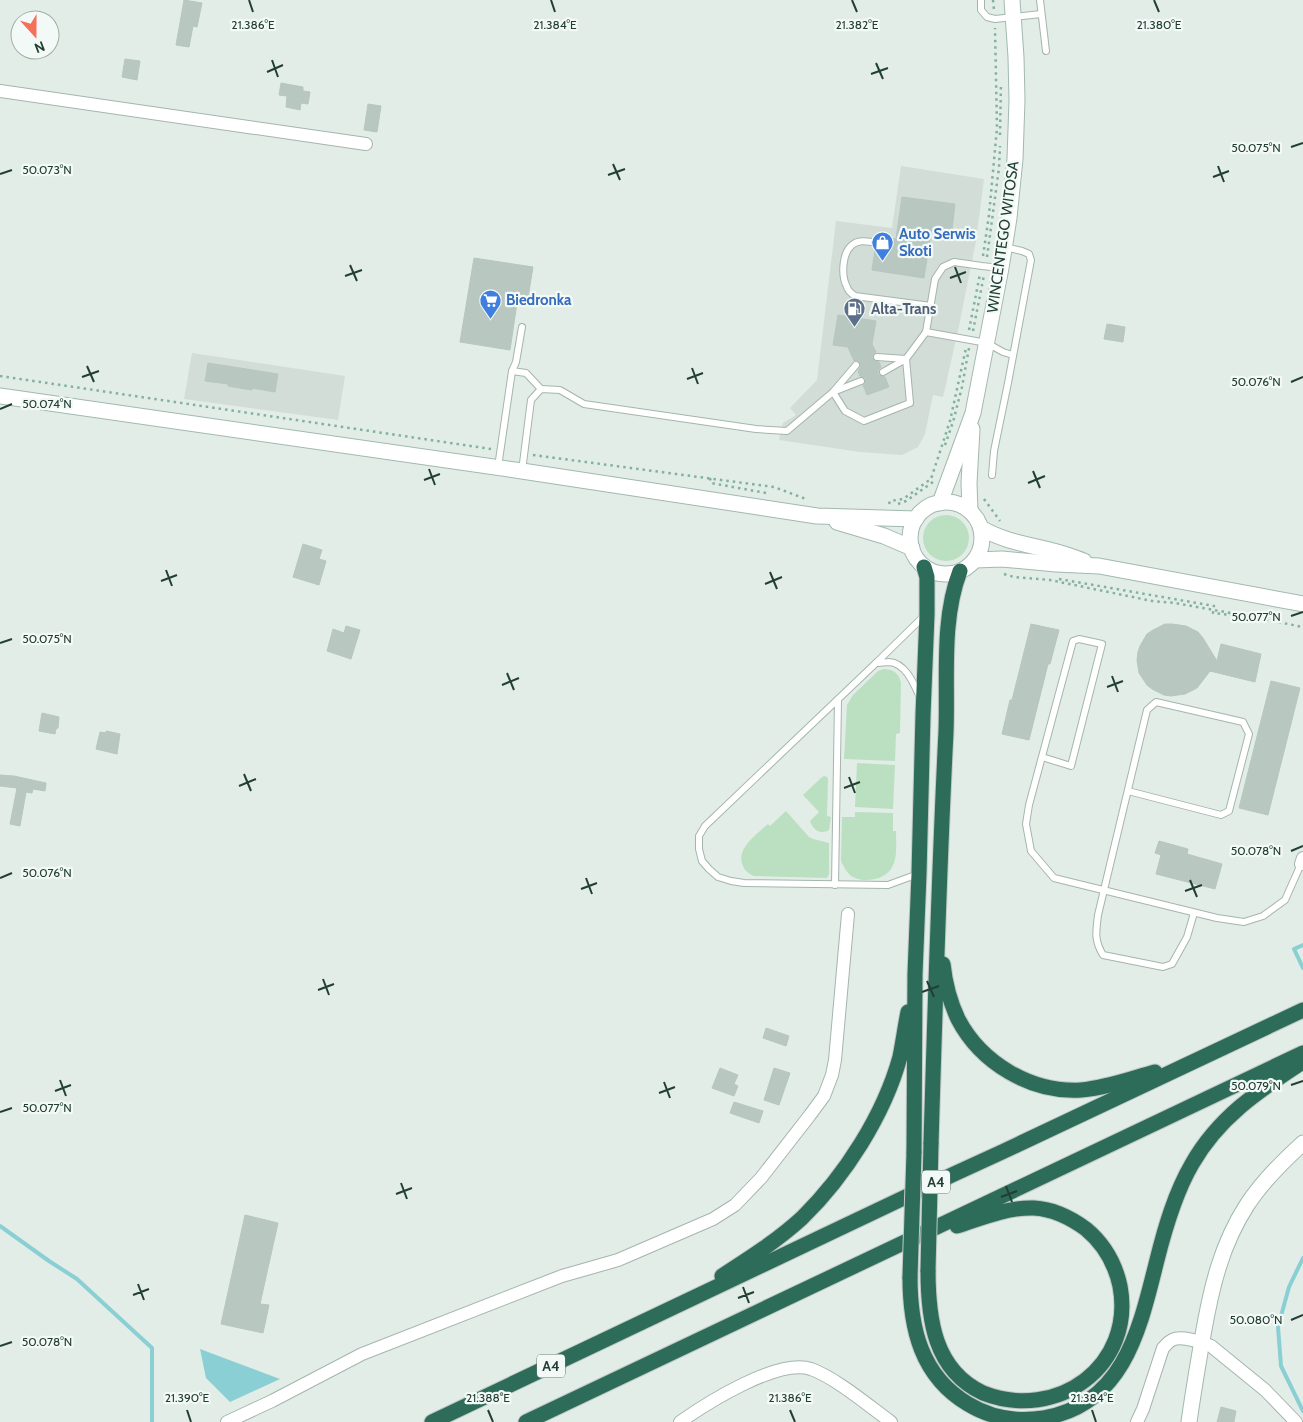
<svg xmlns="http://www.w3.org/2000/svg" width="1303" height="1422" font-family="Cabin,sans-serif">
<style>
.built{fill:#d1ddd6}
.green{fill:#bbdfc1}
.water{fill:#89cfd3}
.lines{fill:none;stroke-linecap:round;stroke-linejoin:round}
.stream{stroke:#89cfd3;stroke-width:4}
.building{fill:#b8c8c0;stroke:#b5c7be}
.lane-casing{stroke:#a5b5ae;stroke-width:8}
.street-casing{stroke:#a5b5ae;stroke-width:14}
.secondary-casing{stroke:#a1b9ae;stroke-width:17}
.highway-casing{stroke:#c1c9c6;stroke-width:17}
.path{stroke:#82b19e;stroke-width:2.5;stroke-dasharray:2.5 4;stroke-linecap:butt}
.lane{stroke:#fff;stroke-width:6}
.street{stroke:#fff;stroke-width:12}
.secondary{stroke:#fff;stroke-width:15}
.highway{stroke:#2d6c59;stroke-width:15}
.highway-bridge-casing{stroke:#c1c9c6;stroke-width:17;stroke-linecap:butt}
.highway-bridge{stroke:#2d6c59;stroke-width:15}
.ticks{fill:none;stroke:#223f34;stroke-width:2}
.labels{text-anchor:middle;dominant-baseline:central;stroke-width:4.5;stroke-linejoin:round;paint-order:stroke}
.shield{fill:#f3f9f6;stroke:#61776e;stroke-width:1}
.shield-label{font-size:14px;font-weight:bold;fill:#223f34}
.shop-label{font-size:15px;font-weight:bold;fill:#366cbe;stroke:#f3f9f6;text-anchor:start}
.street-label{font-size:15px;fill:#223f34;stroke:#f3f9f6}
.service-label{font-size:15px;font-weight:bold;fill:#4e5e75;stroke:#f3f9f6;text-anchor:start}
.ticks-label{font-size:12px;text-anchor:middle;fill:#223f34;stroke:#f3f9f6;stroke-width:4.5;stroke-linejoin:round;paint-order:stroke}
</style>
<rect width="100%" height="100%" fill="#e3ede7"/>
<g class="built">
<path d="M901,166L984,179L976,241L959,326L943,397L933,395L925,434L918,447L902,455L860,452L779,440L783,423L796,415L790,408L817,380L836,221L892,228Z"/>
<path d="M192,353L345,376L338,420L184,399Z"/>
</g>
<g class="green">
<circle cx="946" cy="538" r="23"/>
<path d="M883,669C893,669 899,673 901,683L900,733L896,734L895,761L844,759L847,705L853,695L878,671Z"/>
<path d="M857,763L895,765L893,809L855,807Z"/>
<path d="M824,776L827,777L828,779L827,816L831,817L829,830C820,835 813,830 810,821L819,812L803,795L821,778Z"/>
<path d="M786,811L809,837L813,839L829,843V874L827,878L754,876C749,874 745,871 743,866C735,849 757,834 768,824L770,826Z"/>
<path d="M855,812L893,813V831H896C896,844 898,859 891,869C883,881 859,884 849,874C845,870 843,865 841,861L842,817H855Z"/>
</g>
<path class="water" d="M200,1349L280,1379L230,1402L206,1378Z"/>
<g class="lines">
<g class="stream">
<path d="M1303,945L1294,949L1303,968"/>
<path d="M0,1226L49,1261L77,1279L152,1348V1422"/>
<path d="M1303,1258L1289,1287L1278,1327L1281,1366L1303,1411"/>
</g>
</g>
<g class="building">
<path d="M184,0L202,3L197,27L193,26L189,47L176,45Z"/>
<path d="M125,59L140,61L137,80L122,77Z"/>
<path d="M281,83L303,87V91L310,92L308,104L301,103L300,110L286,107L287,96L279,95Z"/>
<path d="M368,104L381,106L377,132L364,130Z"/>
<path d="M902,197L955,204L952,229L932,227L924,278L872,270L877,236L896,239Z"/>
<path d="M474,258L533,267L527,304L517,303L510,350L460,342Z"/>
<path d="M838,315L876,321L872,344L876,352L873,354L872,357L874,361L879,362L881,367L878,370V374L881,376L885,377L889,387L867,395L863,385L865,384L866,380L864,377L860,376L858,371L861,366L860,363L857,360L854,361L848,347L833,345Z"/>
<path d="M1107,324L1125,327L1123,342L1104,339Z"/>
<path d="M208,363L278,374L275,392L252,388V390L228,386V384L205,381Z"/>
<path d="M303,544L322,550L319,559L326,561L319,585L293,577Z"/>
<path d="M1031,624L1059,630L1050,664H1048L1029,740L1002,734L1010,700H1012Z"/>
<path d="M1165,624H1172L1186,626L1198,632L1203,638L1217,661L1221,644L1261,654L1255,682L1210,671L1197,688L1185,694L1171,696L1164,695L1152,689L1147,685L1139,673L1137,660L1138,652L1140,646L1147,634L1153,630Z"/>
<path d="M346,626L360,630L351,659L327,651L333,629L344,633Z"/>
<path d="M1271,681L1300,688L1268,815L1239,808Z"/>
<path d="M42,713L59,717L58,728L56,729L55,734L39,731Z"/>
<path d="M106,731L120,734L117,754L96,749L100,732L106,733Z"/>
<path d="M0,775L14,776L46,783L45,791L33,789L32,793L26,792L20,826L10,824L17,788L0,786Z"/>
<path d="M1159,841L1188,849L1187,854L1222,864L1215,889L1156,874L1161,855L1155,853Z"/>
<path d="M766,1028L789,1036L786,1046L763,1038Z"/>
<path d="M720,1068L738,1075L734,1084L738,1086L734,1096L712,1088Z"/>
<path d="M774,1068L790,1073L779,1105L764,1100Z"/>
<path d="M734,1102L763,1111L759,1123L730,1113Z"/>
<path d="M245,1215L278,1223L260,1304L269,1305L263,1333L221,1324Z"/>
<path d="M1221,1407L1236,1411L1234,1422H1217Z"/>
</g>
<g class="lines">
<defs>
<g id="lane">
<path d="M981,0V10L987,17L995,19L1041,14"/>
<path d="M1040,0L1046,51"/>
<path d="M872,242C865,241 858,240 852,245C842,253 841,276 847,287C848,291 852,294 855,296L931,306"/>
<path d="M926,332L935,279L943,267L954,262L982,266L1000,268"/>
<path d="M877,357L906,359L926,332L987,343L1003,352L1013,355"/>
<path d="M512,371L526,373L541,389"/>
<path d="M861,381L833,392L845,411L864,421L910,403L906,359L883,372"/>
<path d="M498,467L512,371L516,362L522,327"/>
<path d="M522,471L531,400L541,389L560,390L584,404L756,429L787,431L833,392L856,365"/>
<path d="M992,475L994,451L1008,383L1031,260L1029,254L1022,251L1005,247"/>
<path d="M876,663L705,826L699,836V849L702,861L709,869L718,877L731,881L744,883L888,885L918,874"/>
<path d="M919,695C913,682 905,663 889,662C885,662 880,663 876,663L924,616"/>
<path d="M1042,757L1071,766L1102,644L1079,639L1073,641L1029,805L1026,824L1031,851L1054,878L1217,918L1244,922L1263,916L1285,900L1301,864"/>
<path d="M1128,791L1221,815L1229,811L1249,734L1243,722L1156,702L1147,710L1098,915C1096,932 1094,940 1103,955L1163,967L1172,964L1187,937L1194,913"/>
<path d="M835,885L838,701"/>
</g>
<g id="street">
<path d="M0,91L366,144"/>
<path d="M1301,864L1303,858"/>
<path d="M227,1422L272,1401L362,1354L562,1276L618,1260L713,1219L735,1205L761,1178L810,1115L824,1096L832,1075L835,1060L848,914"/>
<path d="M680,1422C707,1403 778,1358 811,1369C836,1378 869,1406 891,1422"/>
<path d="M1137,1422L1143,1409L1163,1348C1166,1345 1168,1342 1172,1340C1182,1335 1200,1342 1211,1346L1265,1390L1296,1422"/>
</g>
<g id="secondary">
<path d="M0,396L522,471L817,516L916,519"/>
<circle cx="946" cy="538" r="36"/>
<path d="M940,503L973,413L1001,268L1009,218L1015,159L1017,100L1016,57L1012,0"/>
<path d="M970,511L969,483L972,429"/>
<path d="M837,522L884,536L912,548"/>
<path d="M981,528C1005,542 1031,545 1057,552C1066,554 1075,558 1084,561"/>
<path d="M975,560L1002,559L1056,564L1099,566L1303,604"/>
<path d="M1189,1422C1193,1393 1198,1364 1203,1335C1211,1289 1221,1245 1247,1205C1262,1182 1282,1162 1303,1143"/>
</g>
<g id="highway">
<path d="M943,964C945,983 950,1002 958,1019C981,1063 1031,1093 1081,1090C1106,1088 1130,1079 1155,1072"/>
<path d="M931,1144C935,1007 939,869 946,732C948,680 941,620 960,571"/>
<path d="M914,1153L915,974L919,874L923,715L927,614V577L924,567"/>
<path d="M928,1270C928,1319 934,1370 983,1393C1057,1422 1135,1366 1120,1286C1115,1263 1104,1244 1086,1229C1071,1218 1053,1209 1034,1208C1008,1207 981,1218 957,1226"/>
<path d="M722,1276C750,1258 778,1240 802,1218C845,1176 884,1115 900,1057C903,1042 905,1027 908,1012"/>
<path d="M910,1277C910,1328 921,1376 968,1404C991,1418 1018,1422 1044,1418C1125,1404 1140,1327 1157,1260C1165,1228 1175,1193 1192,1164C1218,1118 1258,1091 1301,1063"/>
<path d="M432,1422L954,1174L1002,1152L1303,1010"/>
<path d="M526,1422L1303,1053"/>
</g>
</defs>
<use href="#lane" class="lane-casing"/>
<use href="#street" class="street-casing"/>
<use href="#secondary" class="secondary-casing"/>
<use href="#highway" class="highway-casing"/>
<g class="path">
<path d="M993,0L994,10"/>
<path d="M1000,135L1001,83"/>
<path d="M983,256L989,215L997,128L995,28"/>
<path d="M987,257L999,168L1000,146"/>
<path d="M969,330L980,274"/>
<path d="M973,331L984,275"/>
<path d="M0,376L491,449"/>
<path d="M945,445L953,422L962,387L969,348"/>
<path d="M533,455L774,487L806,499"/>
<path d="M710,478L711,483L766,493"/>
<path d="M984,499L1000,521"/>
<path d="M889,504L890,501L903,499L931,479L950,421L966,348"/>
<path d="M898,504L906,501L933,482"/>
<path d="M1004,574L1014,577L1050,580L1152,601L1175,603L1253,617"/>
<path d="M1059,579L1214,606L1213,613L1240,616"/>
<path d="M1253,617L1303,627"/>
</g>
<use href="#lane" class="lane"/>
<use href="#street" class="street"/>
<use href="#secondary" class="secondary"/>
<use href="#highway" class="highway"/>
<defs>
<g id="highway-bridge">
<path d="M928,1270L931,1144"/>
<path d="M910,1277L914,1153"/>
</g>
</defs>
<use href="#highway-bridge" class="highway-bridge-casing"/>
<use href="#highway-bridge" class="highway-bridge"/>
</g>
<path class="ticks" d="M249,0L253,12M551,0L555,12M852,0L857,12M1154,0L1159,12M272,60L278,77M876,63L883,79M267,72L283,65M871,74L888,68M1291,147L1303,143M613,164L620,180M1218,166L1224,182M0,174L12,170M608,175L625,169M1213,177L1229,171M350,265L357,281M955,267L961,283M345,276L362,270M950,278L966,272M87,366L94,382M692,368L698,384M82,377L99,371M687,379L703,373M1291,382L1303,377M0,409L12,404M429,469L435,485M1033,471L1040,488M424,480L440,474M1028,483L1045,476M166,570L172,586M770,572L777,589M161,581L177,575M765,584L782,577M1291,616L1303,612M0,643L12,639M507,673L514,690M1112,676L1118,692M502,685L519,678M1107,687L1123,681M244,774L251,791M849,777L855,793M239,786L256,779M844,788L860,782M1291,851L1303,846M0,878L12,873M586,878L592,894M1190,880L1197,897M581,889L597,883M1185,891L1202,885M323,979L329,995M927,981L934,997M318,990L334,984M922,992L939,986M60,1080L66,1096M664,1082L670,1098M1291,1085L1303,1081M55,1091L71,1085M659,1093L675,1087M0,1112L12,1108M401,1183L407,1199M1006,1186L1012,1202M396,1194L412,1188M1001,1197L1017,1191M138,1284L144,1300M743,1287L749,1303M133,1295L149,1289M738,1298L754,1292M1291,1320L1303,1315M0,1346L12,1342M187,1410L191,1422M488,1410L493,1422M790,1410L795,1422M1092,1410L1096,1422"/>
<defs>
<symbol id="shop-pin" viewBox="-11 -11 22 30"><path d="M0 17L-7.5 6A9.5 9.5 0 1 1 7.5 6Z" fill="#3f7fe0" stroke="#f3f9f6"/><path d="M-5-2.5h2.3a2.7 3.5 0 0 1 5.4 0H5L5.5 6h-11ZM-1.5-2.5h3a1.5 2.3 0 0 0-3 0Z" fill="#fff"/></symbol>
<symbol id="supermarket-pin" viewBox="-11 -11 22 30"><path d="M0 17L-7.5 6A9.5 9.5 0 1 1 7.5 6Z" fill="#3f7fe0" stroke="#f3f9f6"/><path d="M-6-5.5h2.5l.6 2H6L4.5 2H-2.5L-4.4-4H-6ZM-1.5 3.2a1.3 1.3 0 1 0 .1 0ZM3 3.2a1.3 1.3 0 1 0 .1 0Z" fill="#fff"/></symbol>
<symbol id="fuel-pin" viewBox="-11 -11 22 30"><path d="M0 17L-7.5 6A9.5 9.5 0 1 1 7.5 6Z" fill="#5c6f8a" stroke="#f3f9f6"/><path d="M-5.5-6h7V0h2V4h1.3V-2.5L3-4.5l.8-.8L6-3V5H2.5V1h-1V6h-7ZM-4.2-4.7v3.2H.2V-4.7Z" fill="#fff"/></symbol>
</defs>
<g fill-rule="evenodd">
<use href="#shop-pin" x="870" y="230" width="25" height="34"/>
<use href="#supermarket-pin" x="478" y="288" width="25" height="34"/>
<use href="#fuel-pin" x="842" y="296" width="25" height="34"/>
</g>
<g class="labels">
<g class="shield">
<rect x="922" y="1170.5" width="28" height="23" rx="4"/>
<rect x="537" y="1354.5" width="28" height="23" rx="4"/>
</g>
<g class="shield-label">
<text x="936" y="1182">A4</text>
<text x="551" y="1366">A4</text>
</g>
<g class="shop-label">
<text x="899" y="234">Auto Serwis<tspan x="899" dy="17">Skoti</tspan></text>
<text x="506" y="300">Biedronka</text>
</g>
<g class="street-label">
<text transform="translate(1003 237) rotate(-82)">WINCENTEGO WITOSA</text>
</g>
<g class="service-label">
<text x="871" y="309">Alta-Trans</text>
</g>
</g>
<g class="ticks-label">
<text x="253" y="29">21.386°E</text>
<text x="555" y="29">21.384°E</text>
<text x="857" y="29">21.382°E</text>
<text x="1159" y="29">21.380°E</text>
<text x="1256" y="152">50.075°N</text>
<text x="47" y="174">50.073°N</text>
<text x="1256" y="386">50.076°N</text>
<text x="47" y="408">50.074°N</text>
<text x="1256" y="621">50.077°N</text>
<text x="47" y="643">50.075°N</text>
<text x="1256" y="855">50.078°N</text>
<text x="47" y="877">50.076°N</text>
<text x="1256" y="1090">50.079°N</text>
<text x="47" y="1112">50.077°N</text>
<text x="1256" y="1324">50.080°N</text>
<text x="47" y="1346">50.078°N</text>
<text x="187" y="1402">21.390°E</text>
<text x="488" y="1402">21.388°E</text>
<text x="790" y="1402">21.386°E</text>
<text x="1092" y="1402">21.384°E</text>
</g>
<g transform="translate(35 35) rotate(159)"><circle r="24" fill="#f3f9f6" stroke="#9fafa8"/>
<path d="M0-4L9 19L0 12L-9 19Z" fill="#f66f58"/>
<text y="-8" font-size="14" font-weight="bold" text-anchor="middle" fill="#223f34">N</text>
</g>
</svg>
